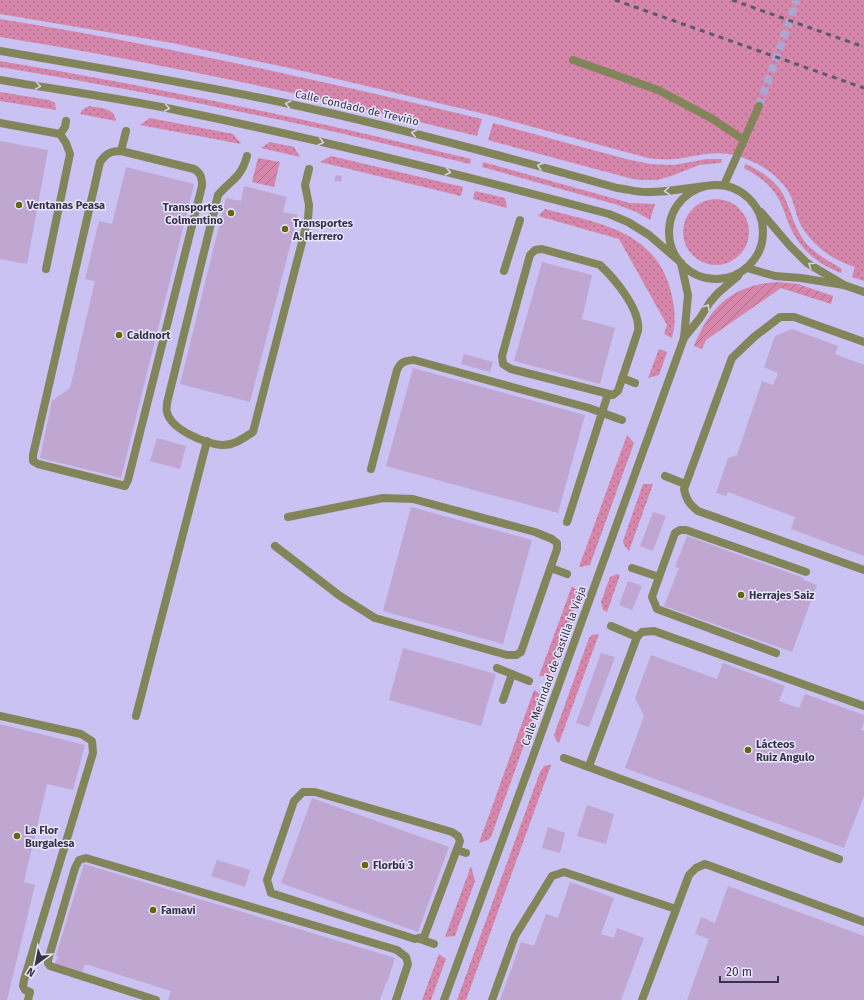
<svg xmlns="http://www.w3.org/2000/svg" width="864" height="1000" font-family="'Fira Sans',sans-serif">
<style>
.grass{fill:url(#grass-dots)}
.garden{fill:url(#garden-furrows)}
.building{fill:#c0a7d2}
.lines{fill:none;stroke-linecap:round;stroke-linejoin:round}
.street-tunnel{stroke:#aca6d0;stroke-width:8;stroke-dasharray:8 4;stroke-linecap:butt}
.lane{stroke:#828559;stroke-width:8}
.street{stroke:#828559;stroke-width:8}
.rail{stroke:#5c5872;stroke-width:3;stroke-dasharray:5 5;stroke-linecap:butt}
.oneway{stroke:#d4d3de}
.poi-dot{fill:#646703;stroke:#e9e6ff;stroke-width:1.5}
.labels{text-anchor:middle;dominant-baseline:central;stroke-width:3;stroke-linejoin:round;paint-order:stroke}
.street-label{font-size:11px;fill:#373447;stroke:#e9e6ff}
.poi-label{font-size:11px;font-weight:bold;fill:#373447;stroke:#e9e6ff;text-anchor:start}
</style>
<defs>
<pattern id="grass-dots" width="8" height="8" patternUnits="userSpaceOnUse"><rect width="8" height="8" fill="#d686aa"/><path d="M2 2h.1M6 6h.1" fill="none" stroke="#ae6e8c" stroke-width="1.8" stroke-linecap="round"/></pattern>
<pattern id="garden-furrows" width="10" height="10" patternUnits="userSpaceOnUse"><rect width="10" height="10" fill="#d686aa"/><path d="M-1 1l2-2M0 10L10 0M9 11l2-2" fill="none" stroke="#ae6e8c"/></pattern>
</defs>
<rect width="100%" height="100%" fill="#c9c2f2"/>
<g class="grass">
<path d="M0,0H864V281L852,277L855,267C833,260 814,247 802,227C797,219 795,208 792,199C783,178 762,164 741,157C716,149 700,156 675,159C666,160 656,159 648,158L489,115L303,71L172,43L0,14Z"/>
<path d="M0,19C162,45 322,81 482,119L477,136C319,97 161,63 0,37Z"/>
<path d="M0,61C158,87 315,121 471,159L470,164C426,154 383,143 340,133C227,108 114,86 0,67Z"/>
<path d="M0,92L49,100L55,103L56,110L0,101Z"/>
<path d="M89,106C99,108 115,107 116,121L80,114L82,110Z"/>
<path d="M150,118L233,134L241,144L140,125Z"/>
<path d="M493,123L626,159L650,164L674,165L707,159H722L721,163L699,165L674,175L658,180H640L629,178L488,140Z"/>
<path d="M270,142L294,147L300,157L261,148Z"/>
<path d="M331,156L463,187L461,196L320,162Z"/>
<path d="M483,162L630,203L655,204L650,220L636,212L618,205L482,167Z"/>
<path d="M745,164C760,170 775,180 783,194C791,210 794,227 805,242C815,254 829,261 842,269L841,273C819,265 801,250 791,229C787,222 786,214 782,206C775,188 761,177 744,168Z"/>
<path d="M475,191L505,198L507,208L473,199Z"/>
<circle cx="716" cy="232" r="33"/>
<path d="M545,209C597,223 656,230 671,292C675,308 676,322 672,338L664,334L667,325L619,239L538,216Z"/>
<path d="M659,349L667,352L659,375L648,378Z"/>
<path d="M627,435L634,443L590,565L579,567Z"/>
<path d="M643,484H653L629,551L624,545L623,541Z"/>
<path d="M617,574L620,575L607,612L603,610L601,602L610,577Z"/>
<path d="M572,586L580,593L549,676H539Z"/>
<path d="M599,634L559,743L556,740L554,735L589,638L592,635Z"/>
<path d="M534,690L542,695L491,837L488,840L479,843Z"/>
<path d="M548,765H551L466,1000H457L540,772L544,766Z"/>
<path d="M471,866L475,881L455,936L445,937Z"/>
<path d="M439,954L446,959L431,1000H422Z"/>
</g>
<g class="garden">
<path d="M258,158L280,162L274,187L252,182Z"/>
<path d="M777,282L798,284L833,296L831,304L781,288L706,340L702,349L694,346C710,306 733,285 777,282Z"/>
</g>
<g class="building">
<path d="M0,141L48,150L27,264L0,259Z"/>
<path d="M126,167L194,184L121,478L40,458L52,401L70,388L95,281L85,279L99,221L112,224Z"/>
<path d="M336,175L342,176L341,182L334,181Z"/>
<path d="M244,186L287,197L283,212L298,215L250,402L180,384L226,198L241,201Z"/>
<path d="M542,262L592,275L582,319L615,328L600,384L514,361Z"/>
<path d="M792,329L838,346L835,354L864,365V556L791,529L795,517L728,492L726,496L716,493L728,458L737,455L762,381L773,385L778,373L764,367L775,336Z"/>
<path d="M464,354L493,362L490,372L461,364Z"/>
<path d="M413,368L585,415L558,513L386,466Z"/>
<path d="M157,438L186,446L180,469L150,461Z"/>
<path d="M411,507L532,540L503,644L383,611Z"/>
<path d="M653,512L666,516L653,551L640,546Z"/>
<path d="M687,536L804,578V580L817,585L792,652L664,606L679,568L675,567Z"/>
<path d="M628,581L642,586L632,610L619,605Z"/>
<path d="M403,648L496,674L481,726L389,700Z"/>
<path d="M601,653L615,657L589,727L576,723Z"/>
<path d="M651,655L717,679L723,663L785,686L779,701L799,708L805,694L864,715V722L861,730L864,731V796L844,848L625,768L644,716L635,698Z"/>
<path d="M0,724L85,745L73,790L47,784L24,882L35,885L7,1000H0Z"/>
<path d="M312,798L449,847L418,932L281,883Z"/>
<path d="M587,805L614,814L606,844L577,836Z"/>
<path d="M548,827L565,833L560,853L542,848Z"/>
<path d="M217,860L250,870L245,887L211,876Z"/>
<path d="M84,864L395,958L387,983H386L380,1000H168L171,991L85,964L82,972L55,964L58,956L56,955Z"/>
<path d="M570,882L614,898L601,934L614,938L617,928L644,938L621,1000H500L521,942L534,946L546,914L558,918Z"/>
<path d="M728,886L864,936V1000H687L709,939L695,934L701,917L715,923Z"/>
</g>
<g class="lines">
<path class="street-tunnel" d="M759,106L797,0"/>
<g class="lane">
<path d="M0,123L60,134L66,143L70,154L46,269"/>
<path d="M60,134L65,127L66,121"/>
<path d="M121,151C110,151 106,154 100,162L33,455V461L38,464L125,486L128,480L202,186C202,178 201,173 194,169L121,151L126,131"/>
<path d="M247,156C241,178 232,179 218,195L167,403C167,406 166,410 167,412C171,430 205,443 221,445C233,446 244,438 253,432L308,219L309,205L305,185L309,169"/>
<path d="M542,249L600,265C615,279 641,310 638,331L618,391L613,395L511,369L503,364L502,356L530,255L535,250Z"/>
<path d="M504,271L520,220"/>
<path d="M864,342L794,317H780L754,337L732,358L684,489C686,499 689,504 698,511L864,570"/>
<path d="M622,378L635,383"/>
<path d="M371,469L397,370C401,361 405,361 414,360L589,408L622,420"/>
<path d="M665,476L685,484"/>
<path d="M567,522L608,394"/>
<path d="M275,546L340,596L375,618L507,655H516L521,652L557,549V543L552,539L535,532L413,499L383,498L288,517"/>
<path d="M551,568L567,574"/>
<path d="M632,568L659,577L675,533L680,530H686L806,572"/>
<path d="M659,577L652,597L657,609L776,653"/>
<path d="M611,626L637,637"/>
<path d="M497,668L529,681"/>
<path d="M503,700L512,674"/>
<path d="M0,716L81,734L92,741L93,753L24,980L23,986L25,990L30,992L28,1000"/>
<path d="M136,716L207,441"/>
<path d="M564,758L839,859"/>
<path d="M589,766L637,637L642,632L654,631L864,706"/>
<path d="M303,792H315L452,832L458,836L460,841L424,937L415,939L271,893L267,880L294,801Z"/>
<path d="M457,850L466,853"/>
<path d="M420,939L434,944"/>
<path d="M156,1000L50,966L48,963V960L75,868L79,860L86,858L397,950L406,957L408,964L396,1000"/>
<path d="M492,1000L515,936L552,876L564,872L676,909"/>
<path d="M642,1000L689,875L696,868L705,864L864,922"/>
</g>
<g class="street">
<path d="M0,51C95,67 190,83 285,103C397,127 507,157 617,188C627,189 636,192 646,192C665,193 686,188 705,186"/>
<path d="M573,60L658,90L711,118L744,140"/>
<path d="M0,80C59,90 118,98 176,110C322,140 466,176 609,214L628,222L649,235L678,260"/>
<circle cx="716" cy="232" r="47"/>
<path d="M724,185L759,106"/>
<path d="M761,212L790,246L807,263L844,285"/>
<path d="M747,268L775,276L801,278L844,285L864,292"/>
<path d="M684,338L700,318L710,302L718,293L738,276"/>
<path d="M444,1000L536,748L684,338L688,295L681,263"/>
</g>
<g class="rail">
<path d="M615,0L864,88"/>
<path d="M732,0L864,47"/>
</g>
</g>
<defs><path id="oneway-chevron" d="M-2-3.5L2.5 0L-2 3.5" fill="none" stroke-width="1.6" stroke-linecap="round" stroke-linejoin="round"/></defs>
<g class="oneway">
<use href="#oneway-chevron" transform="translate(38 86) rotate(9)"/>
<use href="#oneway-chevron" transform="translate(288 104) rotate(-168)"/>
<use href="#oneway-chevron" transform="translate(167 108) rotate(10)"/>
<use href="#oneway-chevron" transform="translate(414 133) rotate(-167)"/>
<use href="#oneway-chevron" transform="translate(321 142) rotate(13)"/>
<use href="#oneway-chevron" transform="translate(540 166) rotate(-164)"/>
<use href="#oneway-chevron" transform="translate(448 172) rotate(13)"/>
<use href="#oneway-chevron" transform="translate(667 191) rotate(175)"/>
<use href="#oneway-chevron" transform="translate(811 265) rotate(-146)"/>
<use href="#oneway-chevron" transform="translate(707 307) rotate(-58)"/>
</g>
<g class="poi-dot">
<circle cx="19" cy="205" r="4"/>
<circle cx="231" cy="213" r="4"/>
<circle cx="285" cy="229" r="4"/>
<circle cx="119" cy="335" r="4"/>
<circle cx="741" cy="595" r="4"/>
<circle cx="748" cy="750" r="4"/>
<circle cx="17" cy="836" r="4"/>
<circle cx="365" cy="865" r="4"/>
<circle cx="153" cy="910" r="4"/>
</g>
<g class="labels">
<g class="street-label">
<text transform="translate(357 108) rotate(13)">Calle Condado de Treviño</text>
<text transform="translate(554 666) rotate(-70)">Calle Merindad de Castilla la Vieja</text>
</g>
<g class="poi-label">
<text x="27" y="205">Ventanas Peasa</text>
<text x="223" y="207" text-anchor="end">Transportes<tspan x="223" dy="13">Colmentino</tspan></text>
<text x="293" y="223">Transportes<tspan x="293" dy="13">A. Herrero</tspan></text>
<text x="127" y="335">Caldnort</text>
<text x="749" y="595">Herrajes Saiz</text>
<text x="756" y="744">Lácteos<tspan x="756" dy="13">Ruiz Angulo</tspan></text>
<text x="25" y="830">La Flor<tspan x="25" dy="13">Burgalesa</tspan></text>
<text x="373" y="865">Florbú 3</text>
<text x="161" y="910">Famavi</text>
</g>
</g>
<g transform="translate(36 964) rotate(212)" stroke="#e9e6ff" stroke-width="3" paint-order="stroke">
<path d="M0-3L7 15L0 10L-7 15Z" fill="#373447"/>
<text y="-6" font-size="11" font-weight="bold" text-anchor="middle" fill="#373447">N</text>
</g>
<path d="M720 976v6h58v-6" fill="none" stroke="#373447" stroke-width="2"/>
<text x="726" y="976" font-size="12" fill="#373447" stroke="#e9e6ff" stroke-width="3" paint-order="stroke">20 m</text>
</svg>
